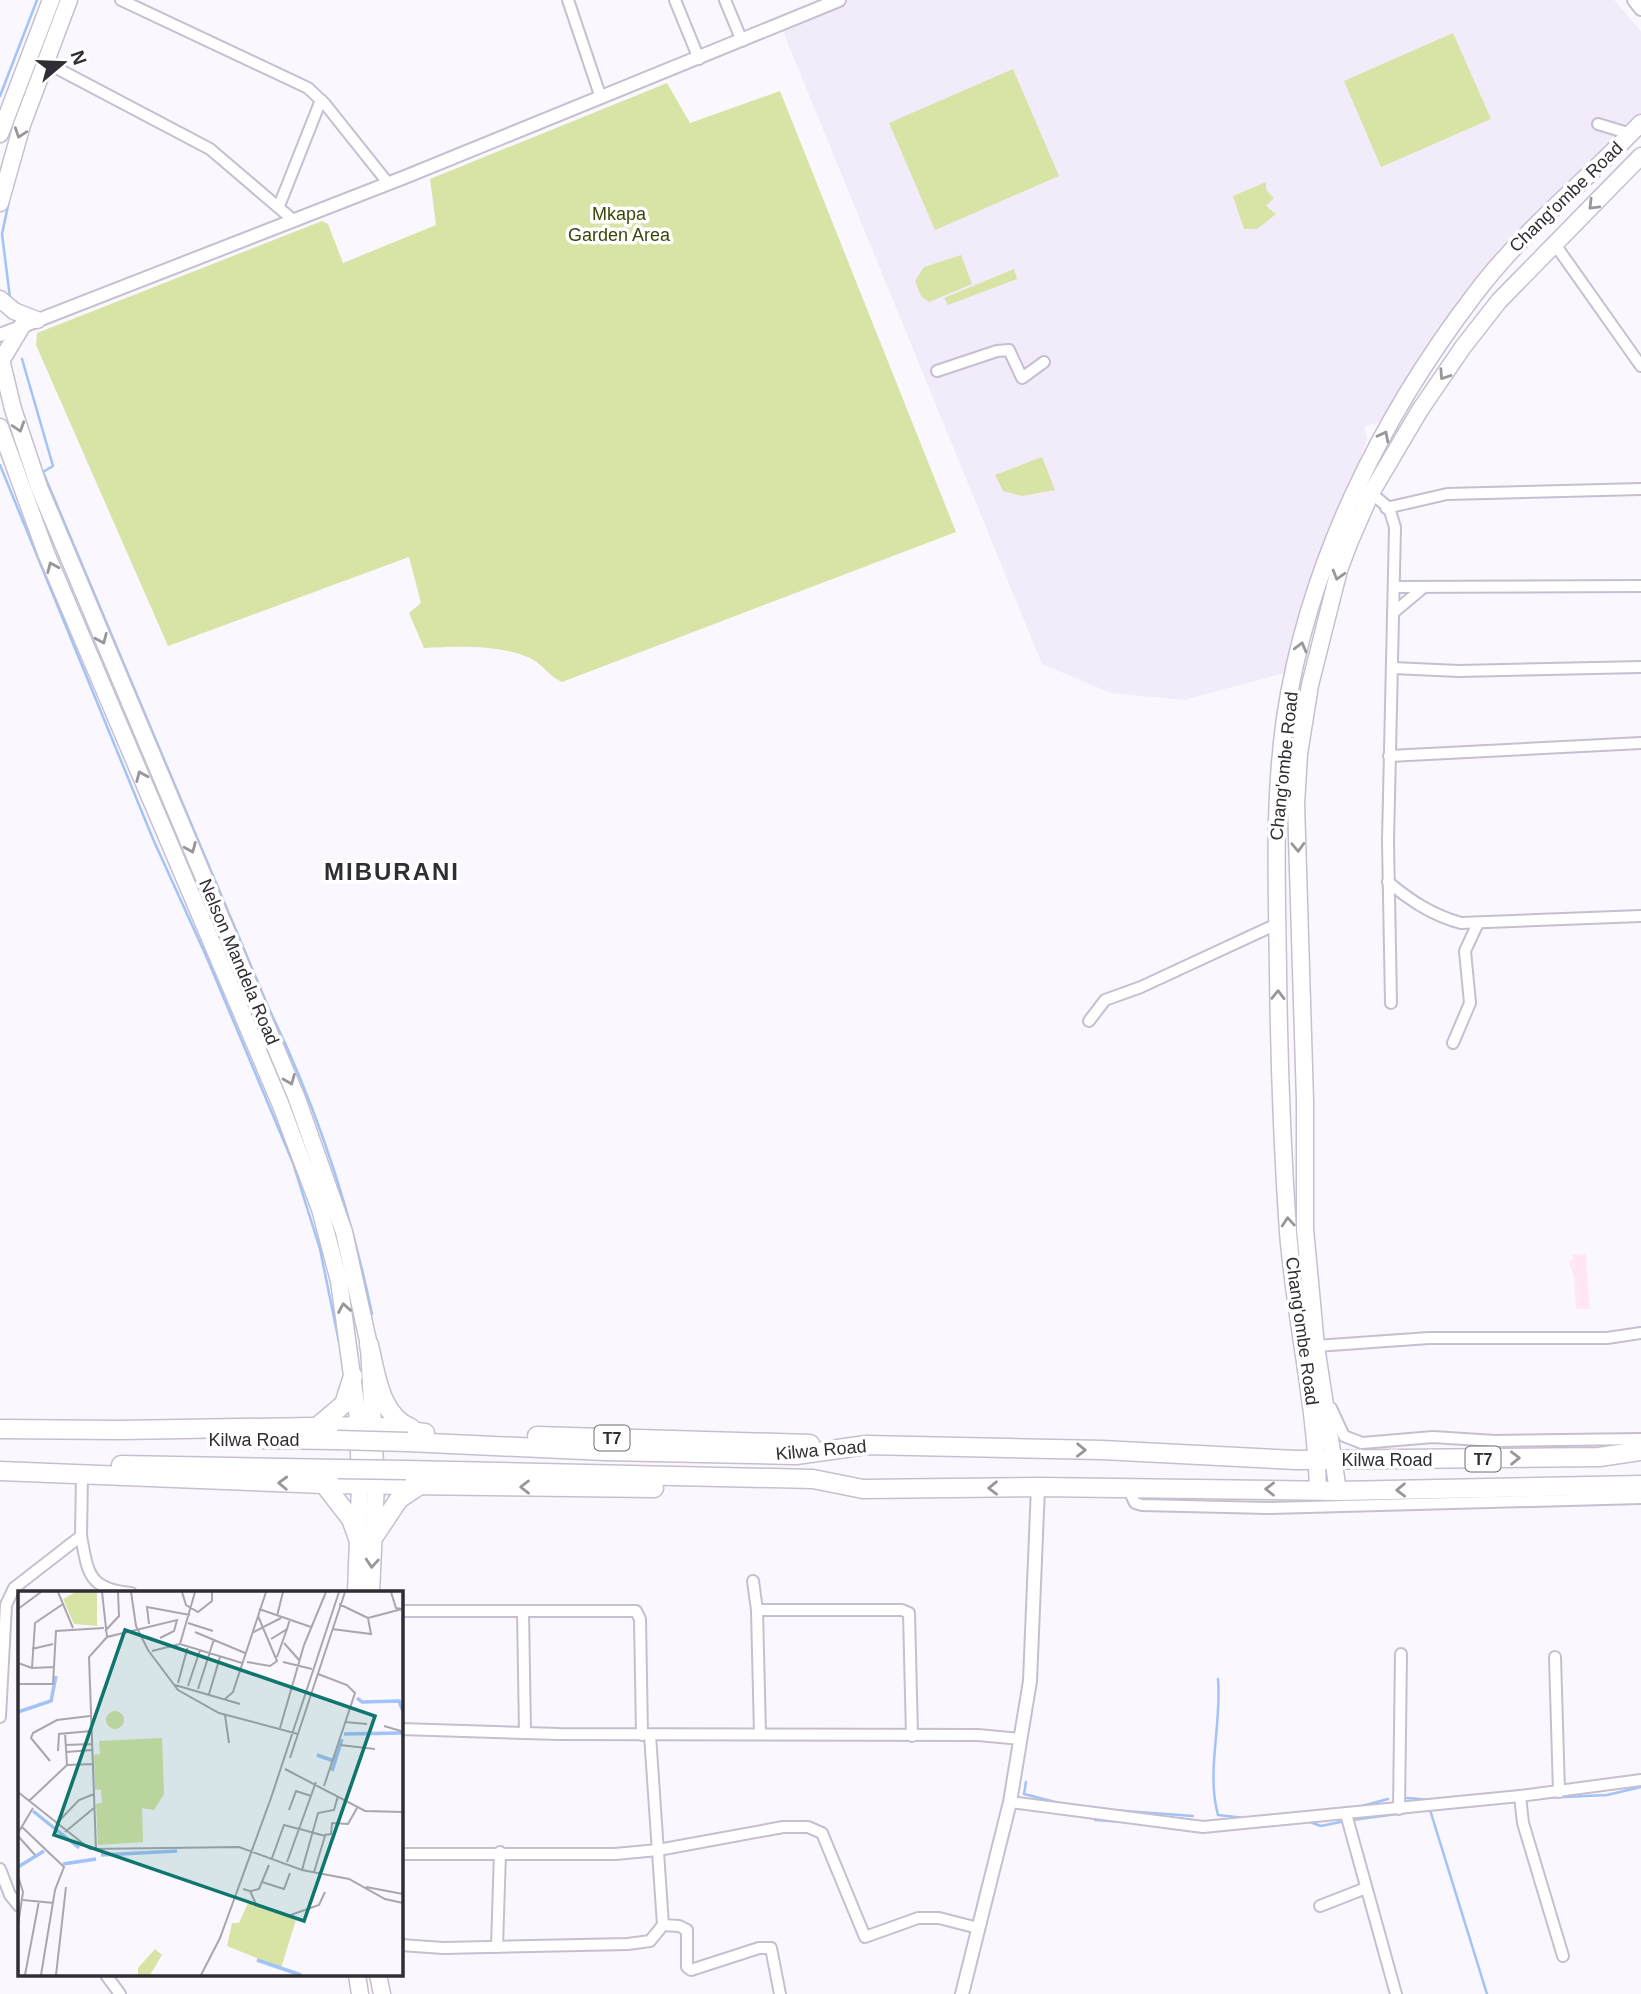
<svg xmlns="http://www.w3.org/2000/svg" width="1641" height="1994" font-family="Helvetica,sans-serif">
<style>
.built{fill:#f2ebfa}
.medical{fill:#ffe8f4}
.green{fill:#d8e4a5}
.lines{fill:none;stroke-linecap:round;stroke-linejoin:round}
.stream{stroke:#a1c3f8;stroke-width:2.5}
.minor-casing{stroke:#c7bfd0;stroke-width:14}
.tertiary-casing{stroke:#c7bfd0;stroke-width:16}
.primary-casing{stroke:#c7bfd0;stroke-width:19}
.trunk-casing{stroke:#c7bfd0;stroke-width:21}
.minor{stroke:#fff;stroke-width:10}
.tertiary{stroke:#fff;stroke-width:12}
.primary{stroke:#fff;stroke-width:16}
.trunk{stroke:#fff;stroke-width:18}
.trunk-bridge-casing{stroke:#c7bfd0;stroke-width:21;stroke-linecap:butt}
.trunk-bridge{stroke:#fff;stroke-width:18}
.oneway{stroke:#98969a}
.labels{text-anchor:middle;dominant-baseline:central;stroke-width:7;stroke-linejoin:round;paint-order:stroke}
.shield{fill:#fff;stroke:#6e6c71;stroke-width:2}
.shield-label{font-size:16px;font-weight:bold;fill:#302d34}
.street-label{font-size:18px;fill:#302d34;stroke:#fff}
.park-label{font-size:18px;fill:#3d4506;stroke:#fff}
.district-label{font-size:24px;font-weight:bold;letter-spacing:2px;fill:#302d34;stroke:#fff}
.inset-river{fill:none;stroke:#a1c3f8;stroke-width:3.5}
.inset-road{fill:none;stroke:#aaa6ad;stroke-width:2}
.view{fill:#0f766e;fill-opacity:0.15;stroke:#0f766e;stroke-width:3.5}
.inset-edge{fill:none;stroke:#302d34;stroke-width:3.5}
</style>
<rect width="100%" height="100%" fill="#fbf7fe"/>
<path class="built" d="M848,0H1614L1641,31V120L1539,214L1385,420L1364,427L1367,439L1284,673L1184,700L1111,693L1042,664L782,29Z"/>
<path class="medical" d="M1586,1254L1590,1309H1576L1574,1276L1568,1260H1573L1572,1255Z"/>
<g class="green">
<path d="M1453,33L1491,119L1381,167L1344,81Z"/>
<path d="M1013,69L1059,176L935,230L889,123Z"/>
<path d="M667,83L690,123L780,91L956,532L562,682C550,677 543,665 532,659C500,644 458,646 424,648L409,613L421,603L409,557L168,646L36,345L37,333L322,221L328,224L343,263L436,225L430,179Z"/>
<path d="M1266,182V190L1274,198L1266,206L1276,214L1257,229H1244L1233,196Z"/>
<path d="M961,255L972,284L929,302L921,296L915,281L924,267Z"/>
<path d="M1014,269L1017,279L948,305L944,298Z"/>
<path d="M1042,457L1055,490L1022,496L1003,491L995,475Z"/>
</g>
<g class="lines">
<g class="stream">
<path d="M0,96L37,0"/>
<path d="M9,201L2,234L10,298"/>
<path d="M22,359L53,466L43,472L270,1011C317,1108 350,1208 372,1314"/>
<path d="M0,465L153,839L207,958L293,1163L320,1249L339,1342"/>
<path d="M1218,1679C1222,1724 1206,1771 1218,1815L1245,1818"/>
<path d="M1026,1782L1024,1794L1063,1804"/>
<path d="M1407,1798L1431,1800"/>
<path d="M1542,1798L1607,1795L1641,1787"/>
<path d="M1362,1806L1388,1799"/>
<path d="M1111,1810L1193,1816"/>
<path d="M1430,1810L1487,1994"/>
<path d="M1095,1820L1123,1822"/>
<path d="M1352,1820L1435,1809"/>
<path d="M1307,1821L1321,1826L1345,1821"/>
<path d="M973,1924L984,1879"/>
<path d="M956,1994L960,1978"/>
</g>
<defs>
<g id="minor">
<path d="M121,0L308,88L325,104L388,183"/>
<path d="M568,0L601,98"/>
<path d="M675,0L699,59"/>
<path d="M725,0L742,41"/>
<path d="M45,62L210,149L292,219"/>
<path d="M1598,124L1631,134"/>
<path d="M279,206L321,100"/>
<path d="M1554,243L1641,366"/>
<path d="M937,371L997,351L1009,350L1022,378L1044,362"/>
<path d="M1371,493L1389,508L1395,527L1388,841L1391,1003"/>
<path d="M1386,508L1447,494L1641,489"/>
<path d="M1394,587L1641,586"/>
<path d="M1393,613L1424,587"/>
<path d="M1393,668L1459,671L1641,667"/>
<path d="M1389,756L1641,743"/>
<path d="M1388,882C1411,901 1432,915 1461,923L1641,916"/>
<path d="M1089,1021L1105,1000L1141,987L1277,924"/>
<path d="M1453,1043L1470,1003L1465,951L1478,923"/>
<path d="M1316,1346L1429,1338H1607L1641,1333"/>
<path d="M1331,1408L1344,1436L1362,1443L1433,1437L1495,1441L1641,1439"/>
<path d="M1129,1490L1135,1503L1142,1505L1268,1508L1641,1498"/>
<path d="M81,1536C88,1573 88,1589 131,1593"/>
<path d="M753,1581L757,1610L760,1734"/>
<path d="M757,1610H902L909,1613L912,1736"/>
<path d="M401,1611H636L640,1619L642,1735"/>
<path d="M523,1612L525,1733"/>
<path d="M1555,1657L1559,1792"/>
<path d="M0,1717L6,1605L14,1588L81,1536L82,1475"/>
<path d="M401,1729L559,1734L978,1735L1020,1739"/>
<path d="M1520,1796L1523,1823L1563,1956"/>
<path d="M1010,1802L1203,1827L1520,1796L1641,1780"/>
<path d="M1399,1809L1401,1654"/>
<path d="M1346,1814L1396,1994"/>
<path d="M401,1854H615L658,1850L783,1827H808L822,1833L865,1937L918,1918H939L978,1928"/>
<path d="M0,1869L10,1895L19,1906"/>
<path d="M1320,1906L1366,1888"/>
<path d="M663,1925L679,1926L687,1930V1967L691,1970L759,1948H771L780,1994"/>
<path d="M401,1945L443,1948L628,1944L650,1941L663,1925L650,1735"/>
<path d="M497,1947L500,1852"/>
<path d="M106,1975L120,1994"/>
</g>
<g id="tertiary">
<path d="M1634,0L1641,9"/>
<path d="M0,335L405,177L839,0"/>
<path d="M962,1994L1010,1802L1030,1681L1038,1487"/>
</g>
<g id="primary">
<path d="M0,134L51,0"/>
<path d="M0,203L22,125L69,0"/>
<path d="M0,299L14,311L37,320"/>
<path d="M0,355L13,409L39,487L296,1096L344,1232L369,1345L376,1484L371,1593"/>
<path d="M1,361L22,326"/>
<path d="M0,427L46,553L280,1103L320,1209L339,1281L358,1419L360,1485L356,1593"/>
<path d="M1318,1491C1316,1404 1295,1319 1288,1232C1282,1145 1279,1058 1278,971C1277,887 1273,803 1285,718C1308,564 1381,417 1475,294C1523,230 1586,181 1641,123"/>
<path d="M1338,1491L1316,1346L1305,1229V1101L1296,804L1299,754L1310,685L1339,570L1350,541L1371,493L1420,410L1463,347L1499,301L1641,156"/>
<path d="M357,1975L360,1994"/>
<path d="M378,1975L382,1994"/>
</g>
<g id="trunk">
<path d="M369,1345C376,1374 380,1416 411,1428"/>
<path d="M318,1426L344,1404L353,1376"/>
<path d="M0,1429L120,1430L373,1426L425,1433"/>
<path d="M537,1436L810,1444"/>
<path d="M259,1439L337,1440"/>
<path d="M408,1442L605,1451L796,1455L866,1445L1102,1450L1296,1460L1599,1457L1641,1451"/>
<path d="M121,1465L338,1469"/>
<path d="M406,1470L813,1479L863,1489L1038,1487L1338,1491L1641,1485"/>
<path d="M0,1471L324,1484L654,1488"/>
<path d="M324,1484L351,1519L359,1541"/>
<path d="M375,1535L399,1499L420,1485"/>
</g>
</defs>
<use href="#minor" class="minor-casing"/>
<use href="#tertiary" class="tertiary-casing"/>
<use href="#primary" class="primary-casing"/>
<use href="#trunk" class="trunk-casing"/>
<use href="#minor" class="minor"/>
<use href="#tertiary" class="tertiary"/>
<use href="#primary" class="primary"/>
<use href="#trunk" class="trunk"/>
<defs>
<g id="trunk-bridge">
<path d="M337,1440L408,1442"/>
<path d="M338,1469L406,1470"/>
</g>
</defs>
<use href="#trunk-bridge" class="trunk-bridge-casing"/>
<use href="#trunk-bridge" class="trunk-bridge"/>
</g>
<defs><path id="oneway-chevron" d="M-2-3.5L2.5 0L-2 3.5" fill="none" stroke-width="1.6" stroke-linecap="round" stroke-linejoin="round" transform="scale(1.75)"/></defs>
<g class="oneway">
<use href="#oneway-chevron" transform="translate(20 133) rotate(109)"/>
<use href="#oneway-chevron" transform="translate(1593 205) rotate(135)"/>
<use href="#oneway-chevron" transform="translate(1444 375) rotate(124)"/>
<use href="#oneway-chevron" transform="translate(19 427) rotate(72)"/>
<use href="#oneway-chevron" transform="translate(1384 436) rotate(-62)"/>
<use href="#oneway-chevron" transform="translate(52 567) rotate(-113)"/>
<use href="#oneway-chevron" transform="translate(1338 575) rotate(106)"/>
<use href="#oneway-chevron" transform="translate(102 639) rotate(67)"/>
<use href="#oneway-chevron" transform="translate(1301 647) rotate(-75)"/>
<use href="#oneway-chevron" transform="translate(141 776) rotate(-113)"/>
<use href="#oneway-chevron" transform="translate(1298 847) rotate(88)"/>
<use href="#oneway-chevron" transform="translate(191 848) rotate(67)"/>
<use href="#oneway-chevron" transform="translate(1278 995) rotate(-89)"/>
<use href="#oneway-chevron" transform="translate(290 1080) rotate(68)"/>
<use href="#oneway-chevron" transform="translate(1288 1222) rotate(-94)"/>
<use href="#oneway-chevron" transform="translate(344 1308) rotate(-100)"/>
<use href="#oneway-chevron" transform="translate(1081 1450) rotate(1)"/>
<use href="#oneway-chevron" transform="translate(1515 1458) rotate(-1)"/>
<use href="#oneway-chevron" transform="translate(283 1483) rotate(-178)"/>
<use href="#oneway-chevron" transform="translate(525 1487) rotate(-180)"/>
<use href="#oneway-chevron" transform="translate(993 1488) rotate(179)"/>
<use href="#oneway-chevron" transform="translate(1270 1489) rotate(-179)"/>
<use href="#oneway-chevron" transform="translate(1401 1490) rotate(179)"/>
<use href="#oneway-chevron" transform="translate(372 1563) rotate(94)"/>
</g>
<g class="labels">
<g class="shield">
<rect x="594.5" y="1425.5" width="35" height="25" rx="5"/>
<rect x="1465.5" y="1446.5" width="35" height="25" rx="5"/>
</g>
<g class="shield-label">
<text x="612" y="1438">T7</text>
<text x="1483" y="1459">T7</text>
</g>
<g class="street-label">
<text transform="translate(1566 197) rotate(-44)">Chang'ombe Road</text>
<text transform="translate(1284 766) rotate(-84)">Chang'ombe Road</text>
<text transform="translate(239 962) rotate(67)">Nelson Mandela Road</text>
<text transform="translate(1302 1331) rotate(82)">Chang'ombe Road</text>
<text x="254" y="1440">Kilwa Road</text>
<text transform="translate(821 1450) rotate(-5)">Kilwa Road</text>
<text x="1387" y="1460">Kilwa Road</text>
</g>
<g class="park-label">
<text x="619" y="214">Mkapa<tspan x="619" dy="21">Garden Area</tspan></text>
</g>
<g class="district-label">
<text x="392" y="871">MIBURANI</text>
</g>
</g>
<g transform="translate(18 1591)">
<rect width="385" height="385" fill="#fbf7fe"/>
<path d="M58,1H79V35L56,33L45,8ZM88 129a9 9 0 1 1 18 0a9 9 0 1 1-18 0ZM144,147L146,203L136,219L124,217L125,251L80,254L78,213L84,212L83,199L77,198L76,164L82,163L81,150ZM230,312L278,329L263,377L209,355L214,332H221ZM137,358L144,364L132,384H120V377Z" fill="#d8e4a5"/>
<path class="inset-river" d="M339,107L344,111L381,110L385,120M0,121L33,110L38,85M326,143L383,142M299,164L316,170L318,165M314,180L324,148M15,220L61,257M83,264L159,260M45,273L78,268M0,276L26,260M239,369L283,384"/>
<path class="inset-road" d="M40,1L55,37M84,1L89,46M113,1L118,35L130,59L160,99L201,122L280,143M164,1L168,14L180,21L194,10V1M373,1L378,17L384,18M0,18L23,1M241,18L293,36M259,25L265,1M350,27L384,18M170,32L195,40M131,33L129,16L172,24M314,38L353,43L350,27L321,13M87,40L101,25L100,1M177,41L227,62M234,42L263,27M253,48L269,38L272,28M266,52L281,69M162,53L177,1M14,58L35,53M134,60L162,53L224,72M259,66L269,38M229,71L252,75L259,70L240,25M265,71L294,78M0,72L14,77L36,76M14,77L17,32L45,13M300,83L329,94L337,102L306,195M160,92L170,55M0,93H35L38,40L86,37M157,94L222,113M170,95L182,59M180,98L196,48M191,103L202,66M207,108L215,101L248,1M207,124L211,152M327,131L349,133M366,135L383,140L385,146M262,137L286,54L308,1M47,142L49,174M47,154L74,153M322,154L357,158M40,160L41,143L73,140M48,161L74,159M272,167L327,1M32,170L13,147L15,142L39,129L72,125M267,178L347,220L385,221M0,201L72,258L221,256L284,279L331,288L367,308L385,312M11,210L49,174L75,173M271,219L278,200L293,205M38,233L61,209L76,203M4,236L46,276L37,299L23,384M282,238L307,245L296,281M47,241L76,217M0,242L15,217M306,244L313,243L314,232L330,233L339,217M0,245L17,264M78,259L71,66L89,46L159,29L156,40L142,47M254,267L266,234L281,238M269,271L298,191M284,279L300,222L316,219L320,205M0,285L5,301L0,334M244,291L266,298L272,282M348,296L385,303M225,298L232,300L238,313L270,325L301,314L307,301M233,300L241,298L251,274M5,309L36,312M7,384L21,310M38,384L48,296M183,384L202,347L253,207L321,1"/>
<path class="view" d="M107,39L357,125L286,330L36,244Z"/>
<rect width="385" height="385" class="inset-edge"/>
</g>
<g transform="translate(63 63) rotate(71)" stroke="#ffffff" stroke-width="5" paint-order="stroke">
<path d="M0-5L12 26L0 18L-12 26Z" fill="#302d34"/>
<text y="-10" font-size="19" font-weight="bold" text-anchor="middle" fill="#302d34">N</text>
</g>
</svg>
